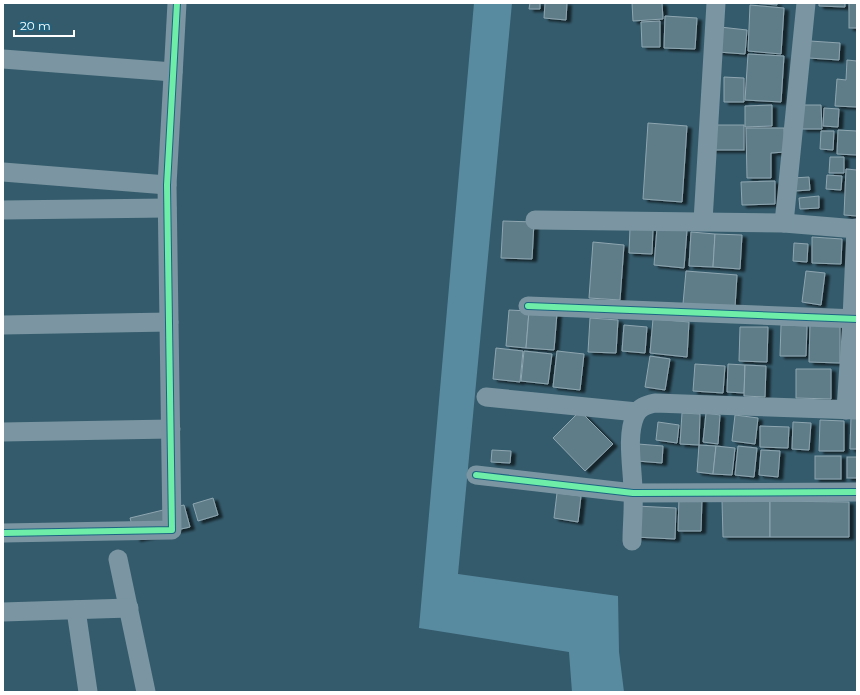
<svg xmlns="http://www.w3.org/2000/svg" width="860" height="695" font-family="Montserrat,sans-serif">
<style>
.water{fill:#598ba0}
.building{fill:#5f7c89;stroke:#8ea6b0;filter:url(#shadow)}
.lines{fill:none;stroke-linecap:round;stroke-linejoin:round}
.street{stroke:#7b96a2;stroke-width:19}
.cycleway-casing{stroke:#1d6483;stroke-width:8}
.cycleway{stroke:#6deda7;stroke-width:6}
</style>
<defs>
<filter id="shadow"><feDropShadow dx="4.5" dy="2.5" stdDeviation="1" flood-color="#0009"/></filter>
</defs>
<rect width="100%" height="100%" fill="#345b6c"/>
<path class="water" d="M474,3H512L458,574L618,596L619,652L624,692H572L569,652L419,628Z"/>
<g class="building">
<path d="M530,3H540V9H529Z"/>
<path d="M545,3H567L566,20L544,18Z"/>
<path d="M632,3H662L663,19L633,21Z"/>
<path d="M753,3H777V5Z"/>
<path d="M819,3H845V7L819,6Z"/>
<rect x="849" y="3" width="8" height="25"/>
<path d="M750,5L784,8L781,54L748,51Z"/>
<path d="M665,16L697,18L695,49L664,48Z"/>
<path d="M660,21V47H642L641,22Z"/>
<path d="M720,27L747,30L745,54L718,52Z"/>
<path d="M810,41L840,43L839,60L809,58Z"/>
<path d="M748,54L784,56L781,102L745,100Z"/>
<path d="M847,60L857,61V107L835,106L837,79L846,80Z"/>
<path d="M724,77L744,78V102H724Z"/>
<path d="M772,105V126L745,127V106Z"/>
<path d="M801,105H821L822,129H802Z"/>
<path d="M824,108L839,109L838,127L823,126Z"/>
<path d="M648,123L687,126L682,202L643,199Z"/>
<rect x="710" y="125" width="34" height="25"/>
<path d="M746,128H784L785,152L771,153V178H747Z"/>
<path d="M838,130L857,131V155L837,154Z"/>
<path d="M821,131H834L833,150L820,149Z"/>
<path d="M830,157H844V173H829Z"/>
<path d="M846,169L857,170V216L844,215Z"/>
<path d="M827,175L842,176L841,190L826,189Z"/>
<path d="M809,177L810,190L794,191L793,178Z"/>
<path d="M775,181V204L742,205L741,182Z"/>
<path d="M819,196V208L800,209L799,198Z"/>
<path d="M503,221L534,222L532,259L501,258Z"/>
<path d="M630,228L653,229L652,254L629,253Z"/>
<path d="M657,228L687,230L684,268L654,265Z"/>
<path d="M691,232L715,234L713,267L689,266Z"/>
<path d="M715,234L742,235L740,269L713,267Z"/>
<path d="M812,237L842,239L841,264L812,263Z"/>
<path d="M593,242L624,245L620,300L589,298Z"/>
<path d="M794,243L808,244L807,262L793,261Z"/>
<path d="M686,271L737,275L735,307L683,304Z"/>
<path d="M806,271L825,273L821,305L802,302Z"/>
<path d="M509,310L529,311L526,348L506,346Z"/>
<path d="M529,311L557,313L554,350L526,348Z"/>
<path d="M590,318L618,320L616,353L588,352Z"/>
<path d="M653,319L689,322L687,357L650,353Z"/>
<path d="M810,324L840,325V363L809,362Z"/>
<path d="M624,325L647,327L645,353L622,351Z"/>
<path d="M781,325L807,326L806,356H780Z"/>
<path d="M740,327H768L767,362L739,361Z"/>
<path d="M496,348L523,351L520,382L493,379Z"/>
<path d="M524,351L552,354L548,384L521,381Z"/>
<path d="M557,351L584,354L580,390L553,387Z"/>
<path d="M650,356L670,359L665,390L645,387Z"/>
<path d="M695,364L725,366L723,393L693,391Z"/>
<path d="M728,364L745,365L744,393L727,392Z"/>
<path d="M745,365L766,366L765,397L744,396Z"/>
<path d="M796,369H831V399L796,398Z"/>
<path d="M580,411L613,444L585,471L553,438Z"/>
<path d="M682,413L700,414L699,445L680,444Z"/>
<path d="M706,413L720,415L718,444L703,442Z"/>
<path d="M735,415L758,418L755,444L732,441Z"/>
<path d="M851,417L857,418V449H850Z"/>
<path d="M820,420L844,421V451H819Z"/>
<path d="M658,422L679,425L677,443L656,440Z"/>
<path d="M793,422L811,423L809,450L792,449Z"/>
<path d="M760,426L789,427L788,448L760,447Z"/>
<path d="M638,444L663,446L662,463L637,461Z"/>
<path d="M699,445L716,446L713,474L697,472Z"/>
<path d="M716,446L735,448L732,475L713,474Z"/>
<path d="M738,446L757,448L754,477L735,475Z"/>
<path d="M492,450L511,451L510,463L491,462Z"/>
<path d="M761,450L780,451L778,477L759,475Z"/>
<rect x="815" y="456" width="26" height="23"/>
<rect x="847" y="457" width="10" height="21"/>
<path d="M557,493L581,496L578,522L554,518Z"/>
<path d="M679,497L702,498L701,531H678Z"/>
<path d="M213,498L218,515L198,521L193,504Z"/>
<path d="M722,501H770V537H723Z"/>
<path d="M770,501L849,502V537H770Z"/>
<path d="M184,505L190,527L136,539L130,518Z"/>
<path d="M636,506L676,508L675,539L635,537Z"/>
</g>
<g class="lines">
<g class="street">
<path d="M3,59L173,72"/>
<path d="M3,172L167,185"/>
<path d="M3,210L167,208"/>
<path d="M535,220L784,223L857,229"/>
<path d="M703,221L716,3"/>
<path d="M784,223L806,3"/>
<path d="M528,306L857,319"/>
<path d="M3,325L169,322"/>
<path d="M486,397L637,412"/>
<path d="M846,410L852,319L856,228"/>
<path d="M3,432L171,429"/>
<path d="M476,475L633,493L857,492"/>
<path d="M3,533L172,530L167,185L177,3"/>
<path d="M632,541C632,525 634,508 633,492C633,469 626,437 635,416C639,407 646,405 655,403L857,410"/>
<path d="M118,559L146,692"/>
<path d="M76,610L88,692"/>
<path d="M3,612L129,608"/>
</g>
<defs>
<g id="cycleway">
<path d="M528,306L857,319"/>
<path d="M476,475L633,493L857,492"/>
<path d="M3,533L172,530L167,185L177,3"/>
</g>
</defs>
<use href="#cycleway" class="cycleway-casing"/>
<use href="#cycleway" class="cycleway"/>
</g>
<rect width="860" height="695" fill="none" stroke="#ffffff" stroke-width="8"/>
<path d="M14 30v6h60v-6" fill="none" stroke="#ffffff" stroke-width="2"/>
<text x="20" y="30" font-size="12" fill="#ffffff" stroke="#1d6483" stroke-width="3" paint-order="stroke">20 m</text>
</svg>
